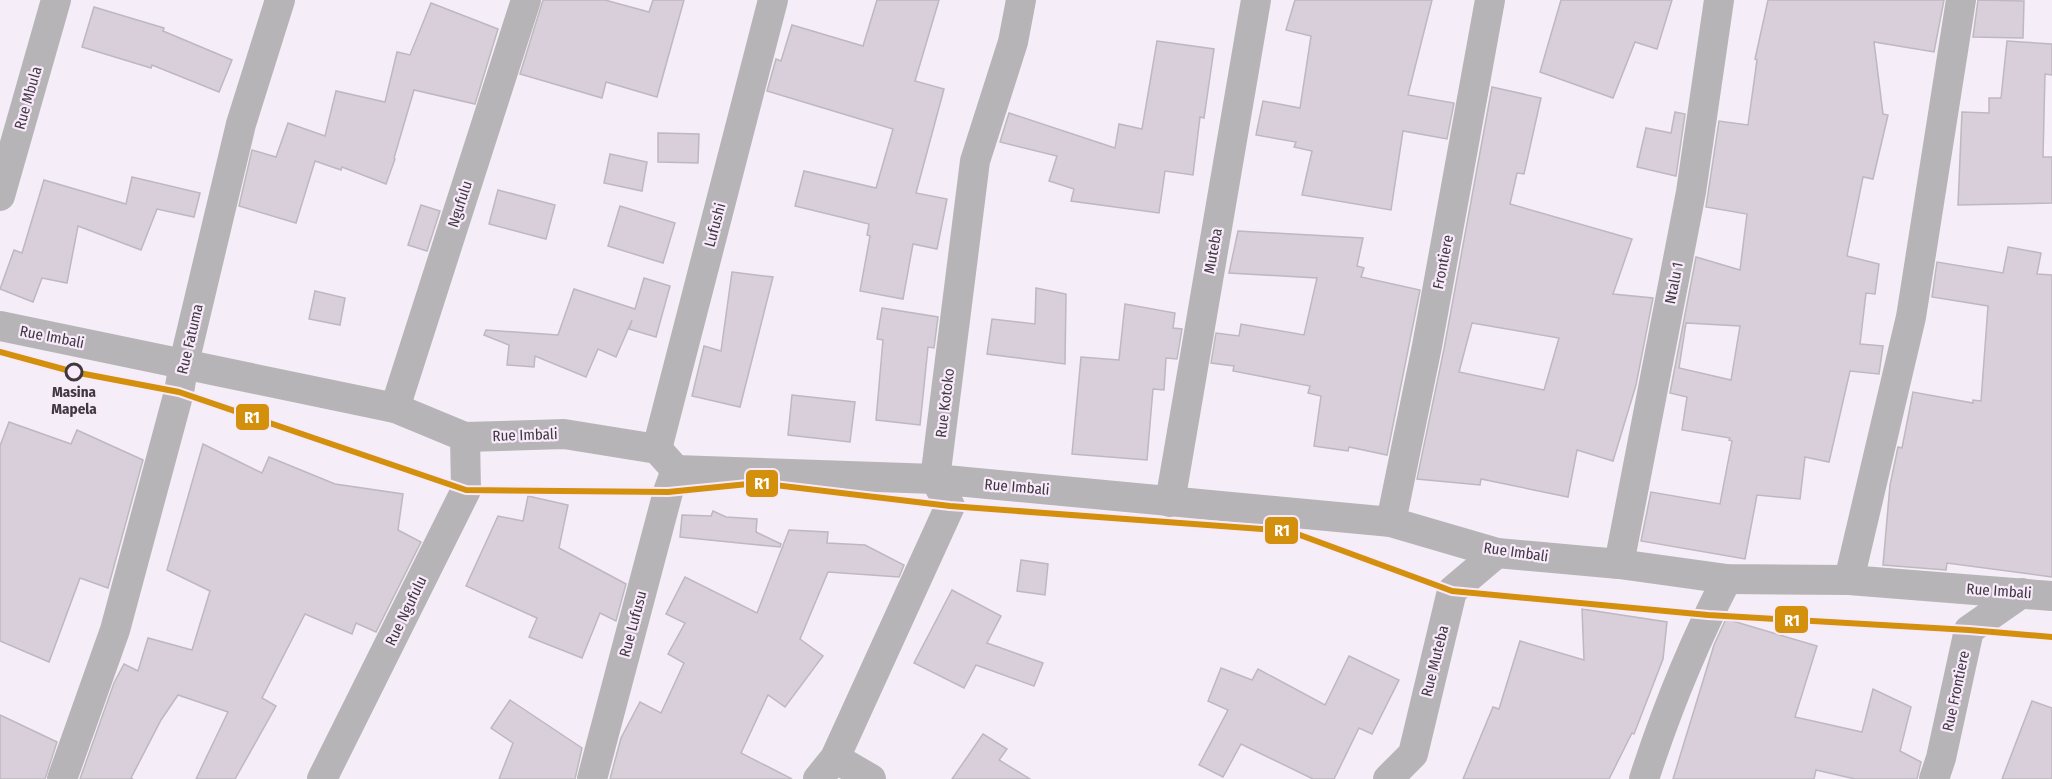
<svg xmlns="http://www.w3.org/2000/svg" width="2052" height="779" font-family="'Fira Sans Condensed',sans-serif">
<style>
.building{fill:#d8cfda;stroke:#beb8bf;stroke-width:1.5;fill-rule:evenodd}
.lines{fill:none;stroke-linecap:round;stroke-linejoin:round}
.street{stroke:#b7b4b7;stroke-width:30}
.rail-1-casing{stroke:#f8e9fb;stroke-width:10}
.rail-1{stroke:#d2900d;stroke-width:6}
.stop-dot{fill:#f8e9fb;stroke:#3e383f;stroke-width:3}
.labels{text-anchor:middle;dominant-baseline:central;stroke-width:4.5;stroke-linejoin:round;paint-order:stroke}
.street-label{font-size:15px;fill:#3e383f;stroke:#f8e9fb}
.stop-label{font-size:15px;font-weight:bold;fill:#3e383f;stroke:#f8e9fb}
.line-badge{stroke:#f8e9fb;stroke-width:2}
.badge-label{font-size:16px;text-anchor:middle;font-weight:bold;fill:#fff}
</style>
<rect width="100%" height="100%" fill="#f5edf7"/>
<g class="building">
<path d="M543,0H605L649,12L653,0H684L657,97L606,82L602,98L520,74Z"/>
<path d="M877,0H939L915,81L944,89L916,193L947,199L937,249L913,244L903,299L860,291L870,236L867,235L869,224L795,206L804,171L876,188L893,129L767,91L776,59L781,61L792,25L863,46Z"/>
<path d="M1295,0H1432L1408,95L1454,103L1447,139L1403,131L1391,210L1302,195L1312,151L1294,147L1296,142L1256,135L1263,101L1300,108L1311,36L1286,30Z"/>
<path d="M1561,0H1672L1657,49L1635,42L1613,98L1540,72Z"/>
<path d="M1768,0H1944L1934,52L1874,42L1883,114L1888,115L1873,179L1863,177L1847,256L1879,264L1875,294L1866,293L1860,344L1883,346L1879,374L1850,371L1829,462L1805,457L1800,499L1757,495L1745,559L1641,541L1651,492L1720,504L1732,441L1729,440L1730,438L1682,430L1687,397L1670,393L1696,257L1740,270L1747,214L1706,207L1719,121L1748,125L1757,60L1755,59ZM1686,323L1740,326L1731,380L1679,368Z"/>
<path d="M1978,0L2024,1L2023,38L1973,37Z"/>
<path d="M431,3L498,29L475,104L414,90L394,158L395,159L386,184L342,167L341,170L315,161L296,223L239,206L252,150L276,157L288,123L325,136L336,91L385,102L397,52L410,55Z"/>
<path d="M94,7L164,28L163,31L232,60L219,92L152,65L151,68L82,47Z"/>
<path d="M1157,41L1214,49L1204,118L1200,117L1193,175L1165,171L1159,213L1071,201L1074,189L1049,181L1057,156L1000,142L1009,113L1115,148L1119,124L1142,129Z"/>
<path d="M2007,41L2052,44V75L2045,74L2043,157H2052V203L1958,205L1962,112L1989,113V98H2001Z"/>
<path d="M1492,87L1541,98L1524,174L1517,173L1510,204L1632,239L1613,294L1653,298L1636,385L1613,461L1577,450L1568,497L1481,479L1480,485L1417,479L1444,349ZM1472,323L1559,338L1544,390L1459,372Z"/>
<path d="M1675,112L1685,114L1676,176L1637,167L1646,128L1671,133Z"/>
<path d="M658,133L699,134L698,163L658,162Z"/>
<path d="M610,154L647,162L642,191L604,183Z"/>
<path d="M132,177L200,193L194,217L157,209L141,250L78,226L67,283L42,278L33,302L0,289L14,250L22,253L44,180L126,204Z"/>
<path d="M498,190L555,205L546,239L489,224Z"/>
<path d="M421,205L440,211L427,251L408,245Z"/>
<path d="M620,206L675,223L663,263L608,246Z"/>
<path d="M1238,231L1363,238L1357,266L1364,268L1361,277L1420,290L1387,455L1349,447L1348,451L1314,446L1321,396L1308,393L1310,386L1233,371L1234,366L1211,363L1216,333L1239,336L1241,324L1304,335L1317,278L1229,273Z"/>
<path d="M2008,247L2041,253L2037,274L2052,275V577L1947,563L1946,570L1883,565L1890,485L1898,447L1902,448L1913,392L1973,403V400L1981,401L1988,306L1932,297L1937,262L2003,273Z"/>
<path d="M732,272L773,277L740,407L692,396L704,346L721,351Z"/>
<path d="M644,278L670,286L656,337L629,329L632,320L616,357L598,349L586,377L535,356L534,367L507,365L509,345L484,335L486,330L558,335L574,289L635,309Z"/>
<path d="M1036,288L1066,294L1065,364L987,354L992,319L1035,324Z"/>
<path d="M315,291L345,298L340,325L309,319Z"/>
<path d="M1125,304L1175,313L1173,328L1182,329L1177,359L1166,358L1164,390L1153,389L1147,460L1072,454L1081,357L1119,360Z"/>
<path d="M882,308L938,317L934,348L928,347L920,425L876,420L883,340L877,339Z"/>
<path d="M792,395L855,402L850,442L788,435Z"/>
<path d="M9,422L71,444L77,430L143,460L108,588L80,578L49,662L0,641V446Z"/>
<path d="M203,444L262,473L269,457L335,484L403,494L398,530L421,542L376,632L356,623L352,634L305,614L262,698L276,706L235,779H196L228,712L178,695L161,720L131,778L133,779H80L114,683L124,664L138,671L148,638L192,650L210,591L167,570Z"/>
<path d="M528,496L568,505L559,548L626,584L616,621L600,613L582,658L529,637L537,618L466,586L498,516L523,521Z"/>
<path d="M713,511L726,517L757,519L756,532L781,544L780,547L680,537L682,515L711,516Z"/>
<path d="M789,530L828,532L827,543L865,545L904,565L899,577L828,572L800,639L823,656L785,707L768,695L741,753L792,779H610L621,738L640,702L661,713L684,663L668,654L685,623L666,614L685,577L757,613Z"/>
<path d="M1021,560L1048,564L1045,595L1017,591Z"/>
<path d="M952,590L1001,616L987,643L1043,663L1034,686L976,665L964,688L914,663Z"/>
<path d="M1582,609L1667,622L1663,659L1634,734L1632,733L1609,779H1463L1493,707L1499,709L1520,641L1584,660Z"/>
<path d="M1726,619L1817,646L1795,717L1862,732L1873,689L1911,707L1900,751L1921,762L1917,779H1855L1816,770L1814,779H1673L1714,645Z"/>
<path d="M1349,656L1399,680L1372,734L1359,728L1334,779H1313L1241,744L1223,777L1199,765L1228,710L1208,701L1221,668L1252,680L1258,669L1325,705Z"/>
<path d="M510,700L582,748L575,779H499L513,743L491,728Z"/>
<path d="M2032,701L2052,708V779H2002Z"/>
<path d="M0,715L57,742L45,779H0Z"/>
<path d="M983,734L1007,749L999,760L1030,779H952Z"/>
</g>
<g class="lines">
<g class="street">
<path d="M0,196L56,0"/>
<path d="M0,326L395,408L465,437L564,434L657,449L676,470L935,479L1391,522L1497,553L1619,564L1727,579L1849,580L2052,596"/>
<path d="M395,408L526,0"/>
<path d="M657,449L773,0"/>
<path d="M1170,502L1256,0"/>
<path d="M1391,522L1427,346L1490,0"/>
<path d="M1619,564L1691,192L1719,0"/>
<path d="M1849,580L1911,317L1961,0"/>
<path d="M835,758L871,779"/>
<path d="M62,779L115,630L179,392L184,363L241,124L280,0"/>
<path d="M322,779L466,490L465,437"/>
<path d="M592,779L668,492L676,470"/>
<path d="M818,779L835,758L950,506L935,479L975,161L1013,42L1021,0"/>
<path d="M1388,779L1413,754L1452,591L1497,553"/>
<path d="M1644,779C1666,711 1694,642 1727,579"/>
<path d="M1934,779L1941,758L1969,630L2022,593"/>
</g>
<defs>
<path id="rail-1" d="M0,352L74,372L179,392L466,490L668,492L758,483L950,506L1289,531L1452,591L1708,615L1969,630L2052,637"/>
</defs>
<use href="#rail-1" class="rail-1-casing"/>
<use href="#rail-1" class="rail-1"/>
</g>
<circle class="stop-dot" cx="74" cy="372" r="8"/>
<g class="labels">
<g class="street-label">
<text transform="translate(28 98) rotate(-74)">Rue Mbula</text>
<text transform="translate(460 204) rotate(-72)">Ngufulu</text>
<text transform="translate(715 225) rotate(-75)">Lufushi</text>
<text transform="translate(1213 251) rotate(-80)">Muteba</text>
<text transform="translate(1443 262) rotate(-79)">Frontiere</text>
<text transform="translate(1674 283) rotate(-79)">Ntalu 1</text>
<text transform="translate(52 337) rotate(11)">Rue Imbali</text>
<text transform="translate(190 339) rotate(-77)">Rue Fatuma</text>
<text transform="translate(945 403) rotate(-83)">Rue Kotoko</text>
<text transform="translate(525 435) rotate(-2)">Rue Imbali</text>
<text transform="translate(1017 487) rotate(5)">Rue Imbali</text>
<text transform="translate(1516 552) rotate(8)">Rue Imbali</text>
<text transform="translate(1999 591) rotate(4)">Rue Imbali</text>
<text transform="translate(406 611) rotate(-64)">Rue Ngufulu</text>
<text transform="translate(633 624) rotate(-75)">Rue Lufusu</text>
<text transform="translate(1435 661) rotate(-76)">Rue Muteba</text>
<text transform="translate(1956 691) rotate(-78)">Rue Frontiere</text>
</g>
<g class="stop-label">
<text x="74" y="392">Masina<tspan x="74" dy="17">Mapela</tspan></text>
</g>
</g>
<g class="line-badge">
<rect x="235" y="403" width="35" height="28" rx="6" fill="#d2900d"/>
<rect x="745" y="469" width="34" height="29" rx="6" fill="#d2900d"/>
<rect x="1264" y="516" width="35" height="29" rx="6" fill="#d2900d"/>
<rect x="1774" y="605" width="35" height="29" rx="6" fill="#d2900d"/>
</g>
<g class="badge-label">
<text x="252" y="423">R1</text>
<text x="762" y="489">R1</text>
<text x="1282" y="536">R1</text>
<text x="1792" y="626">R1</text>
</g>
</svg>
